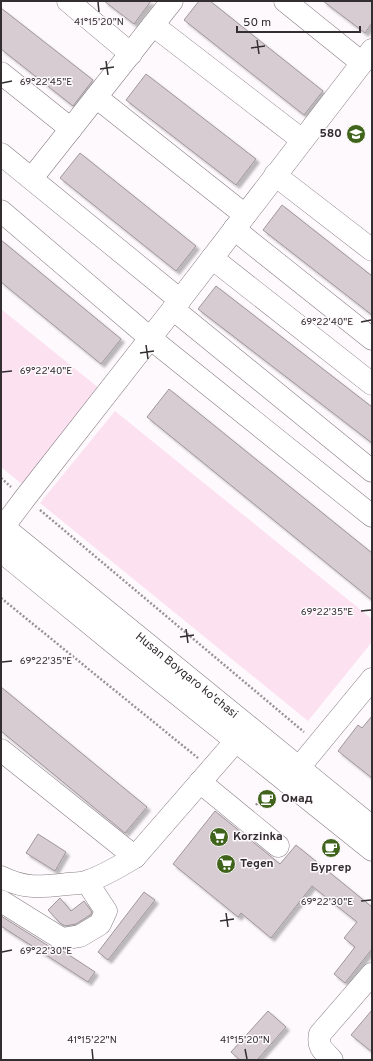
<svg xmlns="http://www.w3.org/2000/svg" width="373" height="1061" font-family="Overpass,sans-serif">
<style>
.green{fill:#fce2f1}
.building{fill:#d8ccd3;stroke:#9f959b;filter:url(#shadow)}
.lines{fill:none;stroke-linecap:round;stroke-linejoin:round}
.minor-casing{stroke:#887e84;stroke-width:23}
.major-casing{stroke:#887e84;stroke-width:23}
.path{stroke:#979395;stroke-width:2.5;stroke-dasharray:2 2;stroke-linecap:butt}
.minor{stroke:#fff;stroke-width:22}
.major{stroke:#fff;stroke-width:22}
.ticks{fill:none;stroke:#332f31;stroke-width:1.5}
.labels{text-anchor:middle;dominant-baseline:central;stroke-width:3;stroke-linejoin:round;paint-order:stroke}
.poi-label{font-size:12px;font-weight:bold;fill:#332f31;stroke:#fef9fc;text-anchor:start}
.street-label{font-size:12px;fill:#332f31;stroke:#fef9fc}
.ticks-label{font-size:10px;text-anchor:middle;fill:#332f31;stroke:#fef9fc;stroke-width:3;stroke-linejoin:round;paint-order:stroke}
</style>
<defs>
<filter id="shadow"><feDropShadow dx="3.5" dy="3.5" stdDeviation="1" flood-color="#0004"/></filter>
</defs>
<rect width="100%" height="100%" fill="#fef9fc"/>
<g class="green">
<path d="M1,309L100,389L23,485L1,467Z"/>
<path d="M115,411L372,619V642L308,721L40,503Z"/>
</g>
<g class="building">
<path d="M104,1H151L134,24Z"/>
<path d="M199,1H210L323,91L304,115L184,20Z"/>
<path d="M323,1H372V23L365,33Z"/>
<path d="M1,8L93,80L73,106L1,49Z"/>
<path d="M146,74L256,159L236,185L126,100Z"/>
<path d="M80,153L196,246L176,271L60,178Z"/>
<path d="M282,205L372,276V315L263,230Z"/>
<path d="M1,240L121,339L101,364L1,282Z"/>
<path d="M216,286L372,407V443L198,309Z"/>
<path d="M169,389L372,553V600L147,417Z"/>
<path d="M1,687L147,807L125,833L1,731Z"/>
<path d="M372,716V778L338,751L358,725L362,728Z"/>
<path d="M215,811L280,864L296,845L372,907V949L345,983L334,974L355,947L344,938L357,922L312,886L271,938L241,913L238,917L173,864Z"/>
<path d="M38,834L66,852L55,871L26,853Z"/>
<path d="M144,892L155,900L108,960L98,952Z"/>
<path d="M60,898L71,911L84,901L92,912L90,915L76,924L65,926L60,923L48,910Z"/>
<path d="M1,916L55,950L63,951L95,972L88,982L1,926Z"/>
<path d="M372,1010V1052L351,1035Z"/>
<path d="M268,1011L286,1027L257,1060H240L231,1052Z"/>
</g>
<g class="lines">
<defs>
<g id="minor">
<path d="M68,1L131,54"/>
<path d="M285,1L362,63"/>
<path d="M153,25L302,140"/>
<path d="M1,73L71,129"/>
<path d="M96,97L245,215"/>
<path d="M1,154L180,300"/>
<path d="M275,175L372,250"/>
<path d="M32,178L172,1"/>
<path d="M1,211L150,338L372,516"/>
<path d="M234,229L372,339"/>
<path d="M212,258L372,384"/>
<path d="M173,309L372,471"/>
<path d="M1,530L25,498L173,309L372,50"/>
<path d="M1,750L135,857"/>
<path d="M200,782L278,846"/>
<path d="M287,782L372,679"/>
<path d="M1,877C25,889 41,887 67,884C74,883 82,884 88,881C104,876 120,866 135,857L248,727"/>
<path d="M1,901L62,939L80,936L100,924L106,911L87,882"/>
<path d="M332,1060C324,1051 317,1048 320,1034L372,974"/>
</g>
<g id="major">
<path id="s1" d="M1,525L372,827"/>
<path d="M1,551L121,649L372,850"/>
</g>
</defs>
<use href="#minor" class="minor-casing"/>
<use href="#major" class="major-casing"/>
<g class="path">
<path d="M1,478L11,487"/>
<path d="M40,510L304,732"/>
<path d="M1,598L198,758"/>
<path d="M256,805L268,790"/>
</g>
<use href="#minor" class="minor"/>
<use href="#major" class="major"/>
</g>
<path class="ticks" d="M98,2L99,12M257,40L259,54M251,48L265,46M106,61L108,75M100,69L114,67M2,83L12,81M361,322L371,320M146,345L148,359M140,353L154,351M2,372L12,371M361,611L371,610M186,629L188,643M180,637L194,635M2,662L12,661M361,901L371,900M226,913L228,927M220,921L234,919M2,952L12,950M92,1049L93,1059M245,1049L247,1059"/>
<defs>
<symbol id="school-disc" viewBox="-11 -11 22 22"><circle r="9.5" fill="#41641c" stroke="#fef9fc"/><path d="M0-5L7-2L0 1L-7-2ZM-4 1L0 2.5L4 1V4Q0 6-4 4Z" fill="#fff"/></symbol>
<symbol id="cafe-disc" viewBox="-11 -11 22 22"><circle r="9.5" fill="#41641c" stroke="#fef9fc"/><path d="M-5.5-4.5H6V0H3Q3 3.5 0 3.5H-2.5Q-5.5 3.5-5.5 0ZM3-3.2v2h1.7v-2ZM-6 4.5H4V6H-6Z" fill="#fff"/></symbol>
<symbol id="supermarket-disc" viewBox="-11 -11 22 22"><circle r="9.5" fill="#41641c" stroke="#fef9fc"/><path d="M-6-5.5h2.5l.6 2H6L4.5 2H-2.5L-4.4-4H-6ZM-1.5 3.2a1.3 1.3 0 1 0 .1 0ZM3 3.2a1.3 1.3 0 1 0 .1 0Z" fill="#fff"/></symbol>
</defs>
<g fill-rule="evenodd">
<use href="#school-disc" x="345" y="123" width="22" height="22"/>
<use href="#cafe-disc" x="256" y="788" width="22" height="22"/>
<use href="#supermarket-disc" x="208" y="826" width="22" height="22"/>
<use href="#cafe-disc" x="320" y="837" width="22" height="22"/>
<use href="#supermarket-disc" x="215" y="853" width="22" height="22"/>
</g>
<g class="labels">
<g class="poi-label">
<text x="342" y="134" text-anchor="end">580</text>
<text x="281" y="799">Омад</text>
<text x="233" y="837">Korzinka</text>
<text x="240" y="864">Tegen</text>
<text x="331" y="868" text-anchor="middle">Бургер</text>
</g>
<g class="street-label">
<text stroke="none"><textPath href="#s1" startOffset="239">Husan Boyqaro ko'chasi</textPath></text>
</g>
</g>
<g class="ticks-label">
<text x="99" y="25">41°15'20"N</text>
<text x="46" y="85">69°22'45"E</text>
<text x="327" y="325">69°22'40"E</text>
<text x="46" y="374">69°22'40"E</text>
<text x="327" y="615">69°22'35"E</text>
<text x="46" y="664">69°22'35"E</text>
<text x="327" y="905">69°22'30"E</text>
<text x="46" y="954">69°22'30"E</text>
<text x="92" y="1043">41°15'22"N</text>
<text x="245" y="1043">41°15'20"N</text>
</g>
<rect width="373" height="1061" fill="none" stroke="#332f31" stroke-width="4"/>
<path d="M237 26v6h123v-6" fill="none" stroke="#332f31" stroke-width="2"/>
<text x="243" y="26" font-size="12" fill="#332f31" stroke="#fef9fc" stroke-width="3" paint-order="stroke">50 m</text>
</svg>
